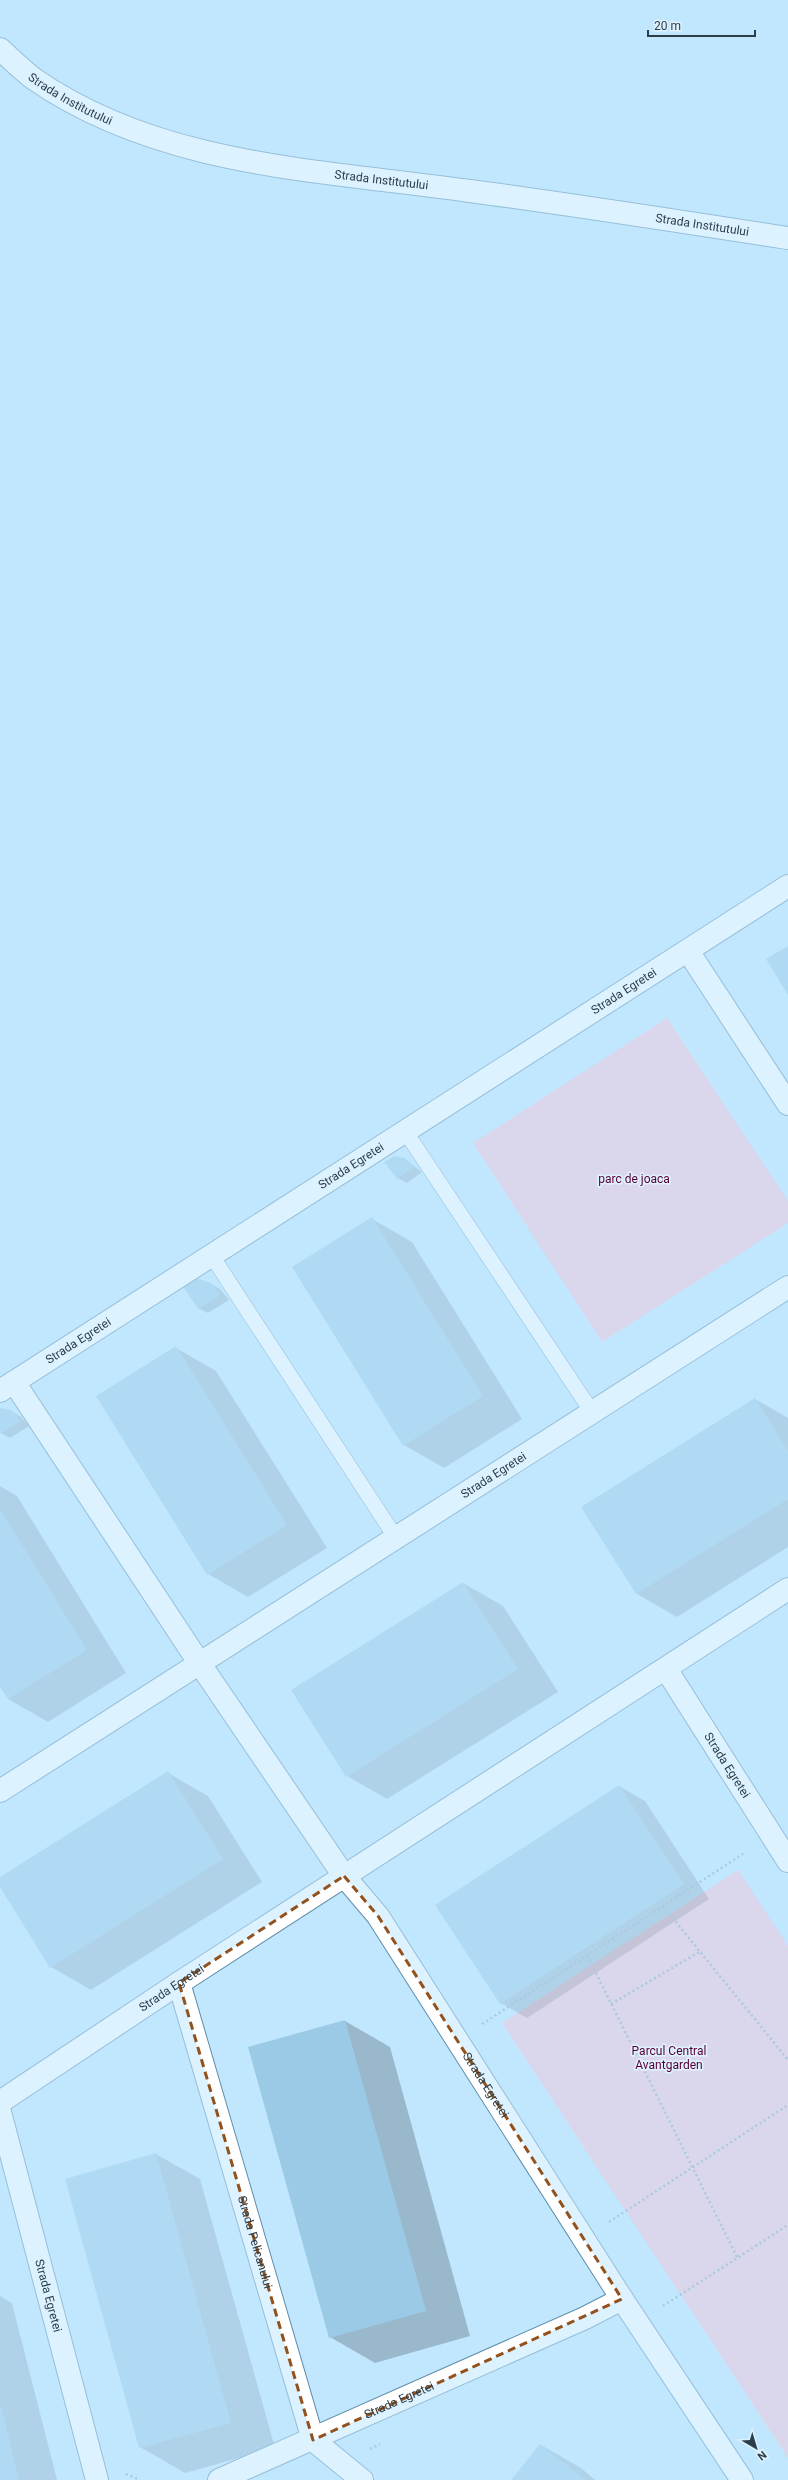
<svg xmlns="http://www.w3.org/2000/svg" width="788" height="2480" font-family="Roboto,sans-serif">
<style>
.green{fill:#f9c0d4}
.shadow{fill:#0003}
.building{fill:#9bcae7}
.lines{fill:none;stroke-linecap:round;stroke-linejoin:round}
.lane-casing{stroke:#608da8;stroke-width:16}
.street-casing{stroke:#608da8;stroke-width:24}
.path{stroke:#89a8bc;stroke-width:2.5;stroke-dasharray:2 3;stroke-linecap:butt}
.lane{stroke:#fff;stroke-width:15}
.street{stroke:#fff;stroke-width:22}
.marked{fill:none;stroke:#93521d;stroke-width:3;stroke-dasharray:8 5;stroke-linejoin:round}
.labels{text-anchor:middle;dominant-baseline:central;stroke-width:3.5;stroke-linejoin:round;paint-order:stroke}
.street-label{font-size:12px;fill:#2b3f4a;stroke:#dff1fd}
.park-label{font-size:12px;fill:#570030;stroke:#dff1fd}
</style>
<rect width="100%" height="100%" fill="#c1e7ff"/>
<g class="green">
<path d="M667,1018L788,1201V1223L602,1342L473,1143Z"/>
<path d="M738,1870L788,1946V2458L502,2023Z"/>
</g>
<g class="shadow">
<path d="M404,1159L422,1172L407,1183L398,1178Z"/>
<path d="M372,1219L412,1242L522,1419L444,1468L404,1445Z"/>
<path d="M211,1284L220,1289L229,1300L208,1313L198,1308Z"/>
<path d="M176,1348L216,1371L327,1548L248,1597L208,1574Z"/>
<path d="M755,1399L788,1418V1547L677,1617L637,1594L583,1507Z"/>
<path d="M0,1409L11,1411L21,1417L29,1426L10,1438L1,1433Z"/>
<path d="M0,1486L17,1496L126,1673L48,1722L8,1699L0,1685Z"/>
<path d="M463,1583L503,1606L558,1692L387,1799L347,1776L293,1691Z"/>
<path d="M168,1773L208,1796L262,1882L91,1990L51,1967L0,1885V1879Z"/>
<path d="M619,1786L645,1801L709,1899L527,2018L501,2003Z"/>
<path d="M345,2021L390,2047L470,2336L375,2363L330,2337Z"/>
<path d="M156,2154L200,2179L275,2448L185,2473L140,2447Z"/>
<path d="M0,2296L12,2303L57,2480H0Z"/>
<path d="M541,2445L581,2468L595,2480H512Z"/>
</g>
<g class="building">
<path d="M788,946V995L766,959Z"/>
<path d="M394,1156L405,1158L414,1166L397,1179L384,1162Z"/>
<path d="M372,1217L483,1396L403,1446L292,1267Z"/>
<path d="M196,1278L211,1283L220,1295L198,1309L183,1286Z"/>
<path d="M176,1346L287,1525L207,1575L96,1396Z"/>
<path d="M755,1398L788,1451V1499L636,1594L581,1507Z"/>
<path d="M0,1408L11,1410L21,1421L0,1434Z"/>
<path d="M0,1509L87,1650L8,1699L0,1687Z"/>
<path d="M463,1582L518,1669L346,1777L291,1690Z"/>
<path d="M168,1771L223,1859L50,1968L0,1887V1877Z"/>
<path d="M619,1785L684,1884L500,2004L435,1905Z"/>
<path d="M345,2020L426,2311L329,2338L248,2047Z"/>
<path d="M156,2153L231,2423L139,2448L65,2179Z"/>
<path d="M0,2406H1L19,2480H0Z"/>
<path d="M540,2444L586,2480H511Z"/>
</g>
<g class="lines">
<defs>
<g id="lane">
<path d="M405,1131L592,1412"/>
<path d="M212,1256L396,1538"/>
</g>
<g id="street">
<path id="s1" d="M0,49C11,59 22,70 34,79C161,167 322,170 470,191C576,205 682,222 788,238"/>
<path d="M688,951L788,1104"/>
<path id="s2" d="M14,1382L200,1664L344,1876L378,1916L622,2299L742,2480"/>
<path id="s3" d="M0,1391L788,886"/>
<path id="s4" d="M666,1669L788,1861"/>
<path id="s5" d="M0,1791L788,1287"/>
<path id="s6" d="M179,1983L313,2440L362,2480"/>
<path id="s7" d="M0,2102L179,1983L788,1589"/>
<path id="s8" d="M0,2112L97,2480"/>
<path id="s9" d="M219,2480L585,2318L622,2299"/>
</g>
</defs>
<use href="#lane" class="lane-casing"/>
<use href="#street" class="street-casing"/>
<g class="path">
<path d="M663,1906L788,2060"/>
<path d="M587,1955L737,2257"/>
<path d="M611,2004L701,1951"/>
<path d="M482,2024L746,1852"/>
<path d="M609,2222L788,2105"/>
<path d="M663,2306L788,2225"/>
<path d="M370,2449L380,2444"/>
<path d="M126,2474L140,2480"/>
</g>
<use href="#lane" class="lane"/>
<use href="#street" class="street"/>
</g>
<path d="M0 0H788V2480H0ZM344,1876L378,1916L622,2299L313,2440L179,1983Z" fill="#c1e7ff" fill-opacity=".55" fill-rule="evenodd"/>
<path class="marked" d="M344,1876L378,1916L622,2299L313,2440L179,1983Z"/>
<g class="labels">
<g class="street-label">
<text stroke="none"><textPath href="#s1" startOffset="87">Strada Institutului</textPath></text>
<text stroke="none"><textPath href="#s1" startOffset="411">Strada Institutului</textPath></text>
<text stroke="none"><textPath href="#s1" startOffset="735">Strada Institutului</textPath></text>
<text stroke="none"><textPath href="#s3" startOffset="741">Strada Egretei</textPath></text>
<text stroke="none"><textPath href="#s3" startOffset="417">Strada Egretei</textPath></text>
<text stroke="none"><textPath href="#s3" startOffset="93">Strada Egretei</textPath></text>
<text stroke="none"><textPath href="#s5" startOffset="586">Strada Egretei</textPath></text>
<text stroke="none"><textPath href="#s4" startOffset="114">Strada Egretei</textPath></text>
<text stroke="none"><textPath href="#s7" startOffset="206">Strada Egretei</textPath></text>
<text stroke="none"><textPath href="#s2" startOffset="847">Strada Egretei</textPath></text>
<text stroke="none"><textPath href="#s6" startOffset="270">Strada Pelicanului</textPath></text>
<text stroke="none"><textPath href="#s8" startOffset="190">Strada Egretei</textPath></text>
<text stroke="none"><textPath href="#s9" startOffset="197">Strada Egretei</textPath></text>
</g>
<g class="park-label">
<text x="634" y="1179">parc de joaca</text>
<text x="669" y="2051">Parcul Central<tspan x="669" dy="14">Avantgarden</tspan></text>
</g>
</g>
<g transform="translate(756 2448) rotate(142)" stroke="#dff1fd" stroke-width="3" paint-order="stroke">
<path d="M0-3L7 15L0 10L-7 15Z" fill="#2b3f4a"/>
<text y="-6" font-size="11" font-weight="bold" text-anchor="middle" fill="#2b3f4a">N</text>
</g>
<path d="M648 30v6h107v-6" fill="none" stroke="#2b3f4a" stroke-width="2"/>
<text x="654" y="30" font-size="12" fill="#2b3f4a" stroke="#dff1fd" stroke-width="3" paint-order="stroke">20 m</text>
</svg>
